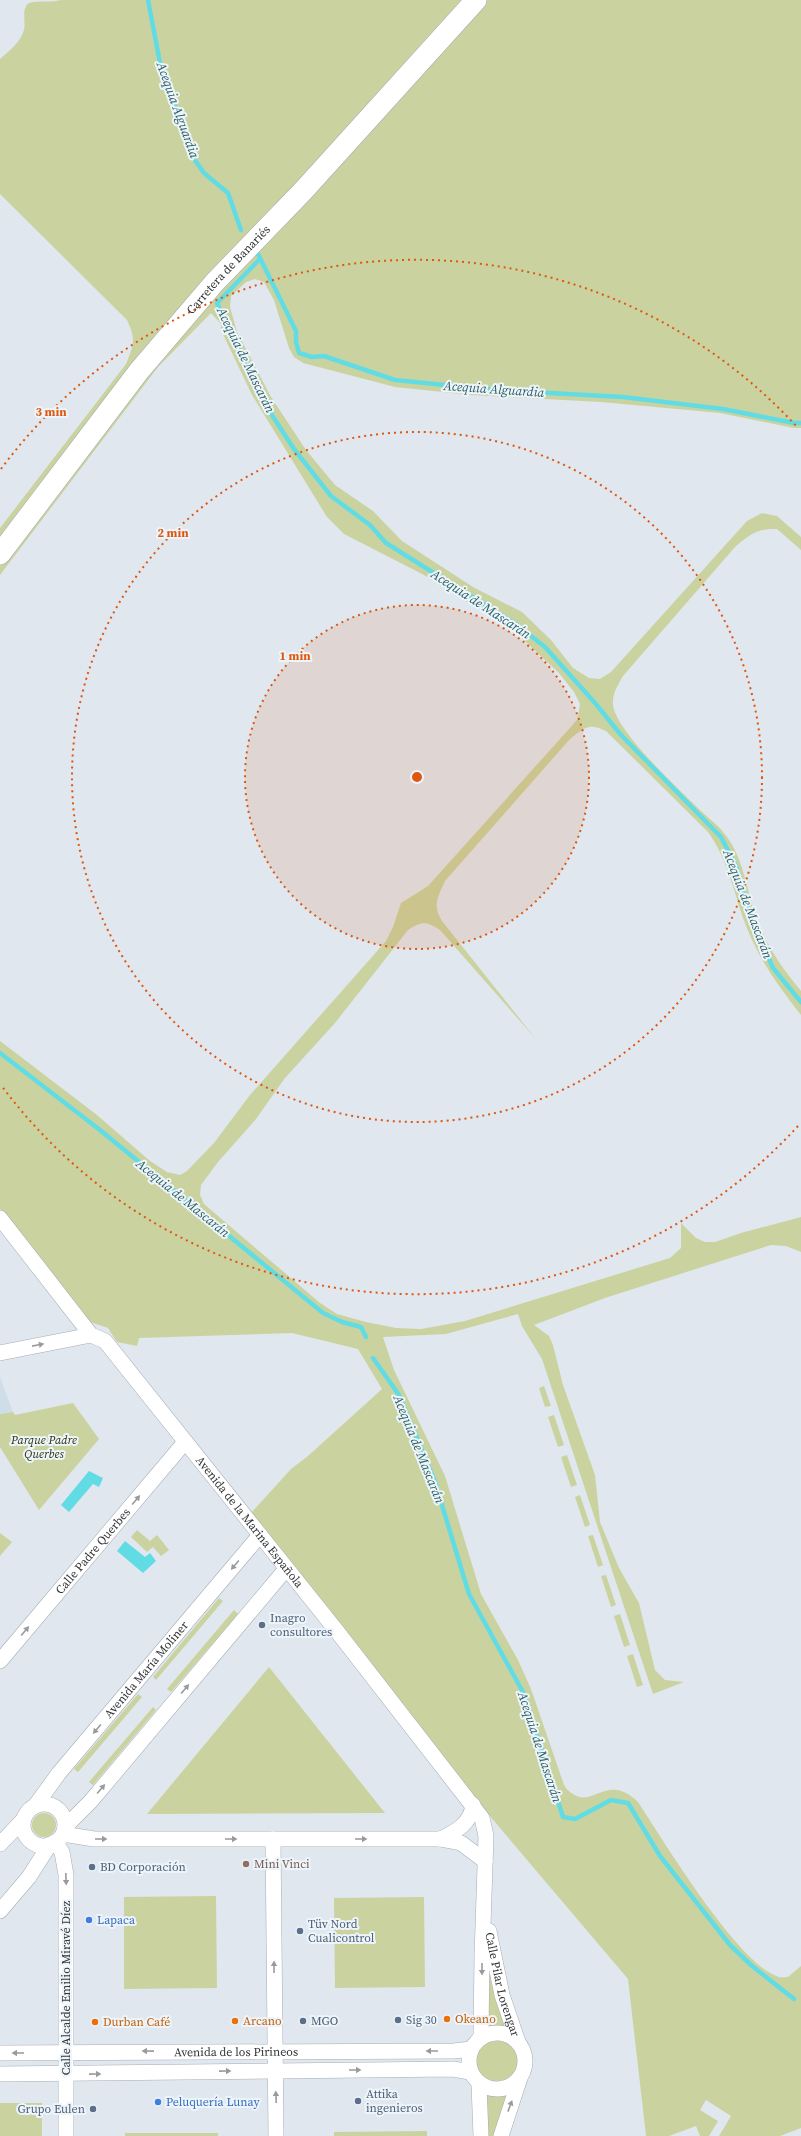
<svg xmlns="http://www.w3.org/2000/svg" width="801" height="2136" font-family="'Source Serif 4',serif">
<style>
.built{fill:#cfdde9}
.green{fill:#cad39f}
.water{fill:#61dce4}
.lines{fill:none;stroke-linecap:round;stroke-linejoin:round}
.stream{stroke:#61dce4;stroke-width:4.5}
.street-casing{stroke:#a6adb3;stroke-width:16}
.secondary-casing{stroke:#a6adb3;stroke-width:22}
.street{stroke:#fff;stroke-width:15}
.secondary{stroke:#fff;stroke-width:21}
.oneway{fill:#989a9b}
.ring{fill:none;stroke:#df570e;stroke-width:2;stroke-dasharray:2 4}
.service-dot{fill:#5c6f8a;stroke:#edf5fb;stroke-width:1.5}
.education-dot{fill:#8d6e63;stroke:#edf5fb;stroke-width:1.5}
.shop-dot{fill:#3f7fe0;stroke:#edf5fb;stroke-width:1.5}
.food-dot{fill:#e8710a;stroke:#edf5fb;stroke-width:1.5}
.labels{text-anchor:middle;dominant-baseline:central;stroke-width:4;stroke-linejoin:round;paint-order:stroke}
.street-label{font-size:12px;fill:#323437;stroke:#edf5fb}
.park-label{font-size:12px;font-style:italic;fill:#2d320d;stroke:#edf5fb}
.service-label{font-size:12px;fill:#4e5e75;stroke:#edf5fb;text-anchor:start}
.education-label{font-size:12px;fill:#785e54;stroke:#edf5fb;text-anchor:start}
.shop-label{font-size:12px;fill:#366cbe;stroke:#edf5fb;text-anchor:start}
.food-label{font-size:12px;fill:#c56008;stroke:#edf5fb;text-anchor:start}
.water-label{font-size:13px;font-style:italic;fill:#2a5f62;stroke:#edf5fb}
.centre{fill:#df570e;stroke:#edf5fb;stroke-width:2}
.ring-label{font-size:12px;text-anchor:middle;font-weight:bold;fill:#df570e;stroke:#edf5fb;stroke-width:4;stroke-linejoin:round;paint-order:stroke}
</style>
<rect width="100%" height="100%" fill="#e0e7ee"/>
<path class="built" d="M0,1377L13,1412L0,1414Z"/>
<g class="green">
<path d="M61,0H801V428H794L720,413L601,402L471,395L395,387L303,363L294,357L289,348L274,300L264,282L255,279L246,282L231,296L230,307L237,332L271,397L306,450L335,485L373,511L402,541L473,587L522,612L551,640L573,668L589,678L600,679L611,672L747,521L762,513L777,516L801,537V550L777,529C758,528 749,535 735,547L623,676C618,685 612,694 613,704C614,730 681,791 701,811C708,818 717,824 723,832C744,856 746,890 757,919C767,947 782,968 801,991V1015C781,989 762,964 749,933C734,898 731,864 708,832L606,731C589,722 584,728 570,739L445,881C438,897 432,905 442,921L535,1038L440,930C427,921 421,921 408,930L335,1023L285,1078L256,1119L218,1162L201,1185L200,1195L204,1204L320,1303L337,1314L366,1322L396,1328L421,1329L465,1321L670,1258L681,1248V1223L696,1238L705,1242H715L741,1233L801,1217V1252L786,1246L771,1245L605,1298L534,1325L549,1336L553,1345L563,1385L595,1475L600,1522L619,1568L639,1603L655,1670L665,1680L684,1682L653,1694L542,1359L522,1326L518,1314L446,1334L383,1337L394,1370L445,1476L481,1594L518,1660L531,1689L564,1785C566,1788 569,1792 573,1794C593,1808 608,1772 638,1802C663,1840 739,1966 779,1977C782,1978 786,1977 788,1977L801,1966V2128L780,2136H719L731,2116L706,2100L700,2110L718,2121L709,2136H700L696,2126L669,2136H646L628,1979L489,1815L251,1513L291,1469L308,1456L382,1389L358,1349L292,1333L139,1338L137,1346L117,1342L108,1328L90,1322L0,1209V1041L97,1115L150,1161L167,1172L180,1175L187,1171L214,1143L250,1095L386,941L393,927L401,903L428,886L577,720L580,704L574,692L559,673L514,631L424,575L344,534L327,517L252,395L221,330V324L211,313L158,367L0,575V528L126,364C134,345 136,339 127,320L0,194V59C9,51 21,42 24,30C26,22 21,8 29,3C37,0 52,3 61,0Z"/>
<path d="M544,1386L551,1406L545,1407L539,1388Z"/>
<path d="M73,1403L99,1439L39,1510L0,1447V1414L13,1412L15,1415Z"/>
<path d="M554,1415L564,1445L558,1447L548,1417Z"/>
<path d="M567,1455L577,1485L571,1487L561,1457Z"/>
<path d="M580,1495L590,1525L585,1527L575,1497Z"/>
<path d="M137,1530L150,1541L157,1535L169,1550L161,1556L153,1547L147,1552L131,1537Z"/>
<path d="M0,1533L12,1542L0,1556Z"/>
<path d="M593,1535L603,1565L598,1567L588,1536Z"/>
<path d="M606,1575L616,1605L611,1607L601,1576Z"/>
<path d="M219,1598L223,1601L156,1680L153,1677Z"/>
<path d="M234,1610L238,1614L171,1692L167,1689Z"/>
<path d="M620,1614L630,1645L624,1647L614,1616Z"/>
<path d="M633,1654L643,1685L637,1687L627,1656Z"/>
<path d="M269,1667L385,1813L147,1814Z"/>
<path d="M138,1694L142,1697L78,1772L74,1769Z"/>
<path d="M153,1707L156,1710L93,1785L89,1782Z"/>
<circle cx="44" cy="1825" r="12"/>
<path d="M216,1896L217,1988L124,1989V1897Z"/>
<path d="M424,1897L425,1987L335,1988L334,1898Z"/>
<path d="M488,1956L507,2027H488Z"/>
<circle cx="497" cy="2061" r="22"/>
<path d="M509,2095L495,2136H486V2096L498,2097Z"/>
<rect x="0" y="2103" width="42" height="33"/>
<path d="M427,2131V2136H334V2132Z"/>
<rect x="125" y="2133" width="93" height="3"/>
</g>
<g class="water">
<path d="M89,1471L103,1478L99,1487L93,1484L69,1512L61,1505Z"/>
<path d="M125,1541L145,1557L150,1553L156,1561L143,1573L117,1551Z"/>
</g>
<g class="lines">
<g class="stream">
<path d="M148,0L160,63L192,156L204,173L228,193L241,230"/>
<path d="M257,252L296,331V342L299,353L312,357L324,356L395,380L494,390L623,397L723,409L794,423H801"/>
<path d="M260,259L217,303L264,403L294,449L331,496L370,525L386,543L517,625L545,647L595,703L621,735L721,837L736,866L750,915L773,968L801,1002"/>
<path d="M0,1053L100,1130L323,1313L342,1322L361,1327L366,1337"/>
<path d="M373,1358L399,1395L434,1479L469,1594L524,1694L563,1817L575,1819L611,1800L628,1803L660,1856L730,1945L752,1966L794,1999"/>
</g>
<defs>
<g id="street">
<path id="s1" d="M0,1218L91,1335L105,1341L336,1630L482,1818L486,1836L482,1956L481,2037"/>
<path d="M0,1353L91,1335"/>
<path id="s2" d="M0,1661L185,1442"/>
<circle cx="44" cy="1825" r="21"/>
<path id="s3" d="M35,1806L59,1773L260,1535"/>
<path d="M65,1827L91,1801L286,1569"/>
<path d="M63,1834L94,1839H440L461,1843L485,1861"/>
<path d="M273,1839L276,2136"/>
<path d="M440,1839C456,1832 471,1823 473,1805"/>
<path d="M55,1842L62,1852L66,1875V2136"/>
<path d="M0,1844L24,1819"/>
<path d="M0,1911L29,1877L50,1844"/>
<path id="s4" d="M489,1931L502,1995L518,2042"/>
<circle cx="497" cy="2061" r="28"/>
<path id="s5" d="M0,2053L454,2051L471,2049"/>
<path d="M0,2074L453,2069L470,2072"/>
<path d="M479,2084L481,2136"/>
<path d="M501,2136L520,2078"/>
</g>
<g id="secondary">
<path id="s6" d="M0,554L139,371L215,282L303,191L476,0"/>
</g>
</defs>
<use href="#street" class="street-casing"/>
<use href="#secondary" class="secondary-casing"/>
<use href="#street" class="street"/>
<use href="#secondary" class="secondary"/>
</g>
<defs><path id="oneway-solid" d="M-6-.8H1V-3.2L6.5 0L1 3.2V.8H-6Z"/></defs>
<g class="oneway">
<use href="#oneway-solid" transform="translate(38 1345) rotate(-11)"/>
<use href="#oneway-solid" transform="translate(136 1500) rotate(-50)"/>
<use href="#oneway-solid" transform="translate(235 1565) rotate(130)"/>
<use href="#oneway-solid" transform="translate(25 1631) rotate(-50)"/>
<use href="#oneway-solid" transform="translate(185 1689) rotate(-50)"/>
<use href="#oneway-solid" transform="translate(97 1729) rotate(130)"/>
<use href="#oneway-solid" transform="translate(101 1789) rotate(-50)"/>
<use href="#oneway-solid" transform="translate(101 1839)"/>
<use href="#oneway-solid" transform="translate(231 1839)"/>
<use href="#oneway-solid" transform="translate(361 1839)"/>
<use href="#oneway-solid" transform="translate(66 1879) rotate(88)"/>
<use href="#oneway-solid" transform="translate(274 1967) rotate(-90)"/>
<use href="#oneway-solid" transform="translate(482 1969) rotate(90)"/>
<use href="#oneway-solid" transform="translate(148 2051) rotate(-179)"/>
<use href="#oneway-solid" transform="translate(432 2051) rotate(180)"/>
<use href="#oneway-solid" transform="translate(18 2053) rotate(180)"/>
<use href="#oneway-solid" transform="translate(355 2070)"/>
<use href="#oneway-solid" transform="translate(225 2071) rotate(-1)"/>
<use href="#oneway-solid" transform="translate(95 2074) rotate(-1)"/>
<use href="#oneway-solid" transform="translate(276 2097) rotate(-92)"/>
<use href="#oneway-solid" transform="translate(510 2106) rotate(-70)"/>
</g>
<circle cx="417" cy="777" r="172" fill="#df570e" fill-opacity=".12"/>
<g class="ring">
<circle cx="417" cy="777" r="172"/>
<circle cx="417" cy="777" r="345"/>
<path d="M798 1126A517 517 0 0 1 1 1085M1 469A517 517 0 0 1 798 428"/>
</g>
<g class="service-dot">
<circle cx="262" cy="1625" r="4"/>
<circle cx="92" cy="1867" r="4"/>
<circle cx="300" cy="1931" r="4"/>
<circle cx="398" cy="2020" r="4"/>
<circle cx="303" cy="2021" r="4"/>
<circle cx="358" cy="2101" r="4"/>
<circle cx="93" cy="2109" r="4"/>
</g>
<circle class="education-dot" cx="246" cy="1864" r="4"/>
<g class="shop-dot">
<circle cx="89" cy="1920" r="4"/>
<circle cx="158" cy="2102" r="4"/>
</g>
<g class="food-dot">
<circle cx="447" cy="2019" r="4"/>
<circle cx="235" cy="2021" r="4"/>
<circle cx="95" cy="2022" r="4"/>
</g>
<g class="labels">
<g class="street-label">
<text stroke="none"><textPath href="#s6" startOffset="365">Carretera de Banariés</textPath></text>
<text stroke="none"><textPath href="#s1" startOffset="395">Avenida de la Marina Española</textPath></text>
<text stroke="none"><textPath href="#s2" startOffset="144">Calle Padre Querbes</textPath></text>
<text stroke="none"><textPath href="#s3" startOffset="176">Avenida María Moliner</textPath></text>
<text stroke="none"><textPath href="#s4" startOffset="55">Calle Pilar Lorengar</textPath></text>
<text transform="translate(66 1988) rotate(-90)">Calle Alcalde Emilio Miravé Díez</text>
<text stroke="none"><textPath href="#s5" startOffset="236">Avenida de los Pirineos</textPath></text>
</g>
<g class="park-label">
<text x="44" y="1440">Parque Padre<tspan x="44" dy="14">Querbes</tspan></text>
</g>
<g class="service-label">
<text x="270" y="1618">Inagro<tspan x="270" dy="14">consultores</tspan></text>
<text x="100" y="1867">BD Corporación</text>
<text x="308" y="1924">Tüv Nord<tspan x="308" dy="14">Cualicontrol</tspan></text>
<text x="406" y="2020">Sig 30</text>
<text x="311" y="2021">MGO</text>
<text x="366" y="2094">Attika<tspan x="366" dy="14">ingenieros</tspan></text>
<text x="85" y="2109" text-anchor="end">Grupo Eulen</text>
</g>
<g class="education-label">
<text x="254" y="1864">Mini Vinci</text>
</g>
<g class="shop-label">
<text x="97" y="1920">Lapaca</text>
<text x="166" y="2102">Peluquería Lunay</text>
</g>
<g class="food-label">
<text x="455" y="2019">Okeano</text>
<text x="243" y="2021">Arcano</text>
<text x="103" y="2022">Durban Café</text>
</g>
<g class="water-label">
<text transform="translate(178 110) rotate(70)">Acequia Alguardia</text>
<text transform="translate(246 360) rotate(64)">Acequia de Mascarán</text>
<text transform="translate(494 389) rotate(4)">Acequia Alguardia</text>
<text transform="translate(481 604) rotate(33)">Acequia de Mascarán</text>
<text transform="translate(748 904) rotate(69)">Acequia de Mascarán</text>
<text transform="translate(183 1198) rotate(39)">Acequia de Mascarán</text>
<text transform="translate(419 1449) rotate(68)">Acequia de Mascarán</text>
<text transform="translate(540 1747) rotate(72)">Acequia de Mascarán</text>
</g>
</g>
<circle cx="417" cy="777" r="6" class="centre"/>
<g class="ring-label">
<text x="51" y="416">3 min</text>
<text x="173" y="537">2 min</text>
<text x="295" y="660">1 min</text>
</g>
</svg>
